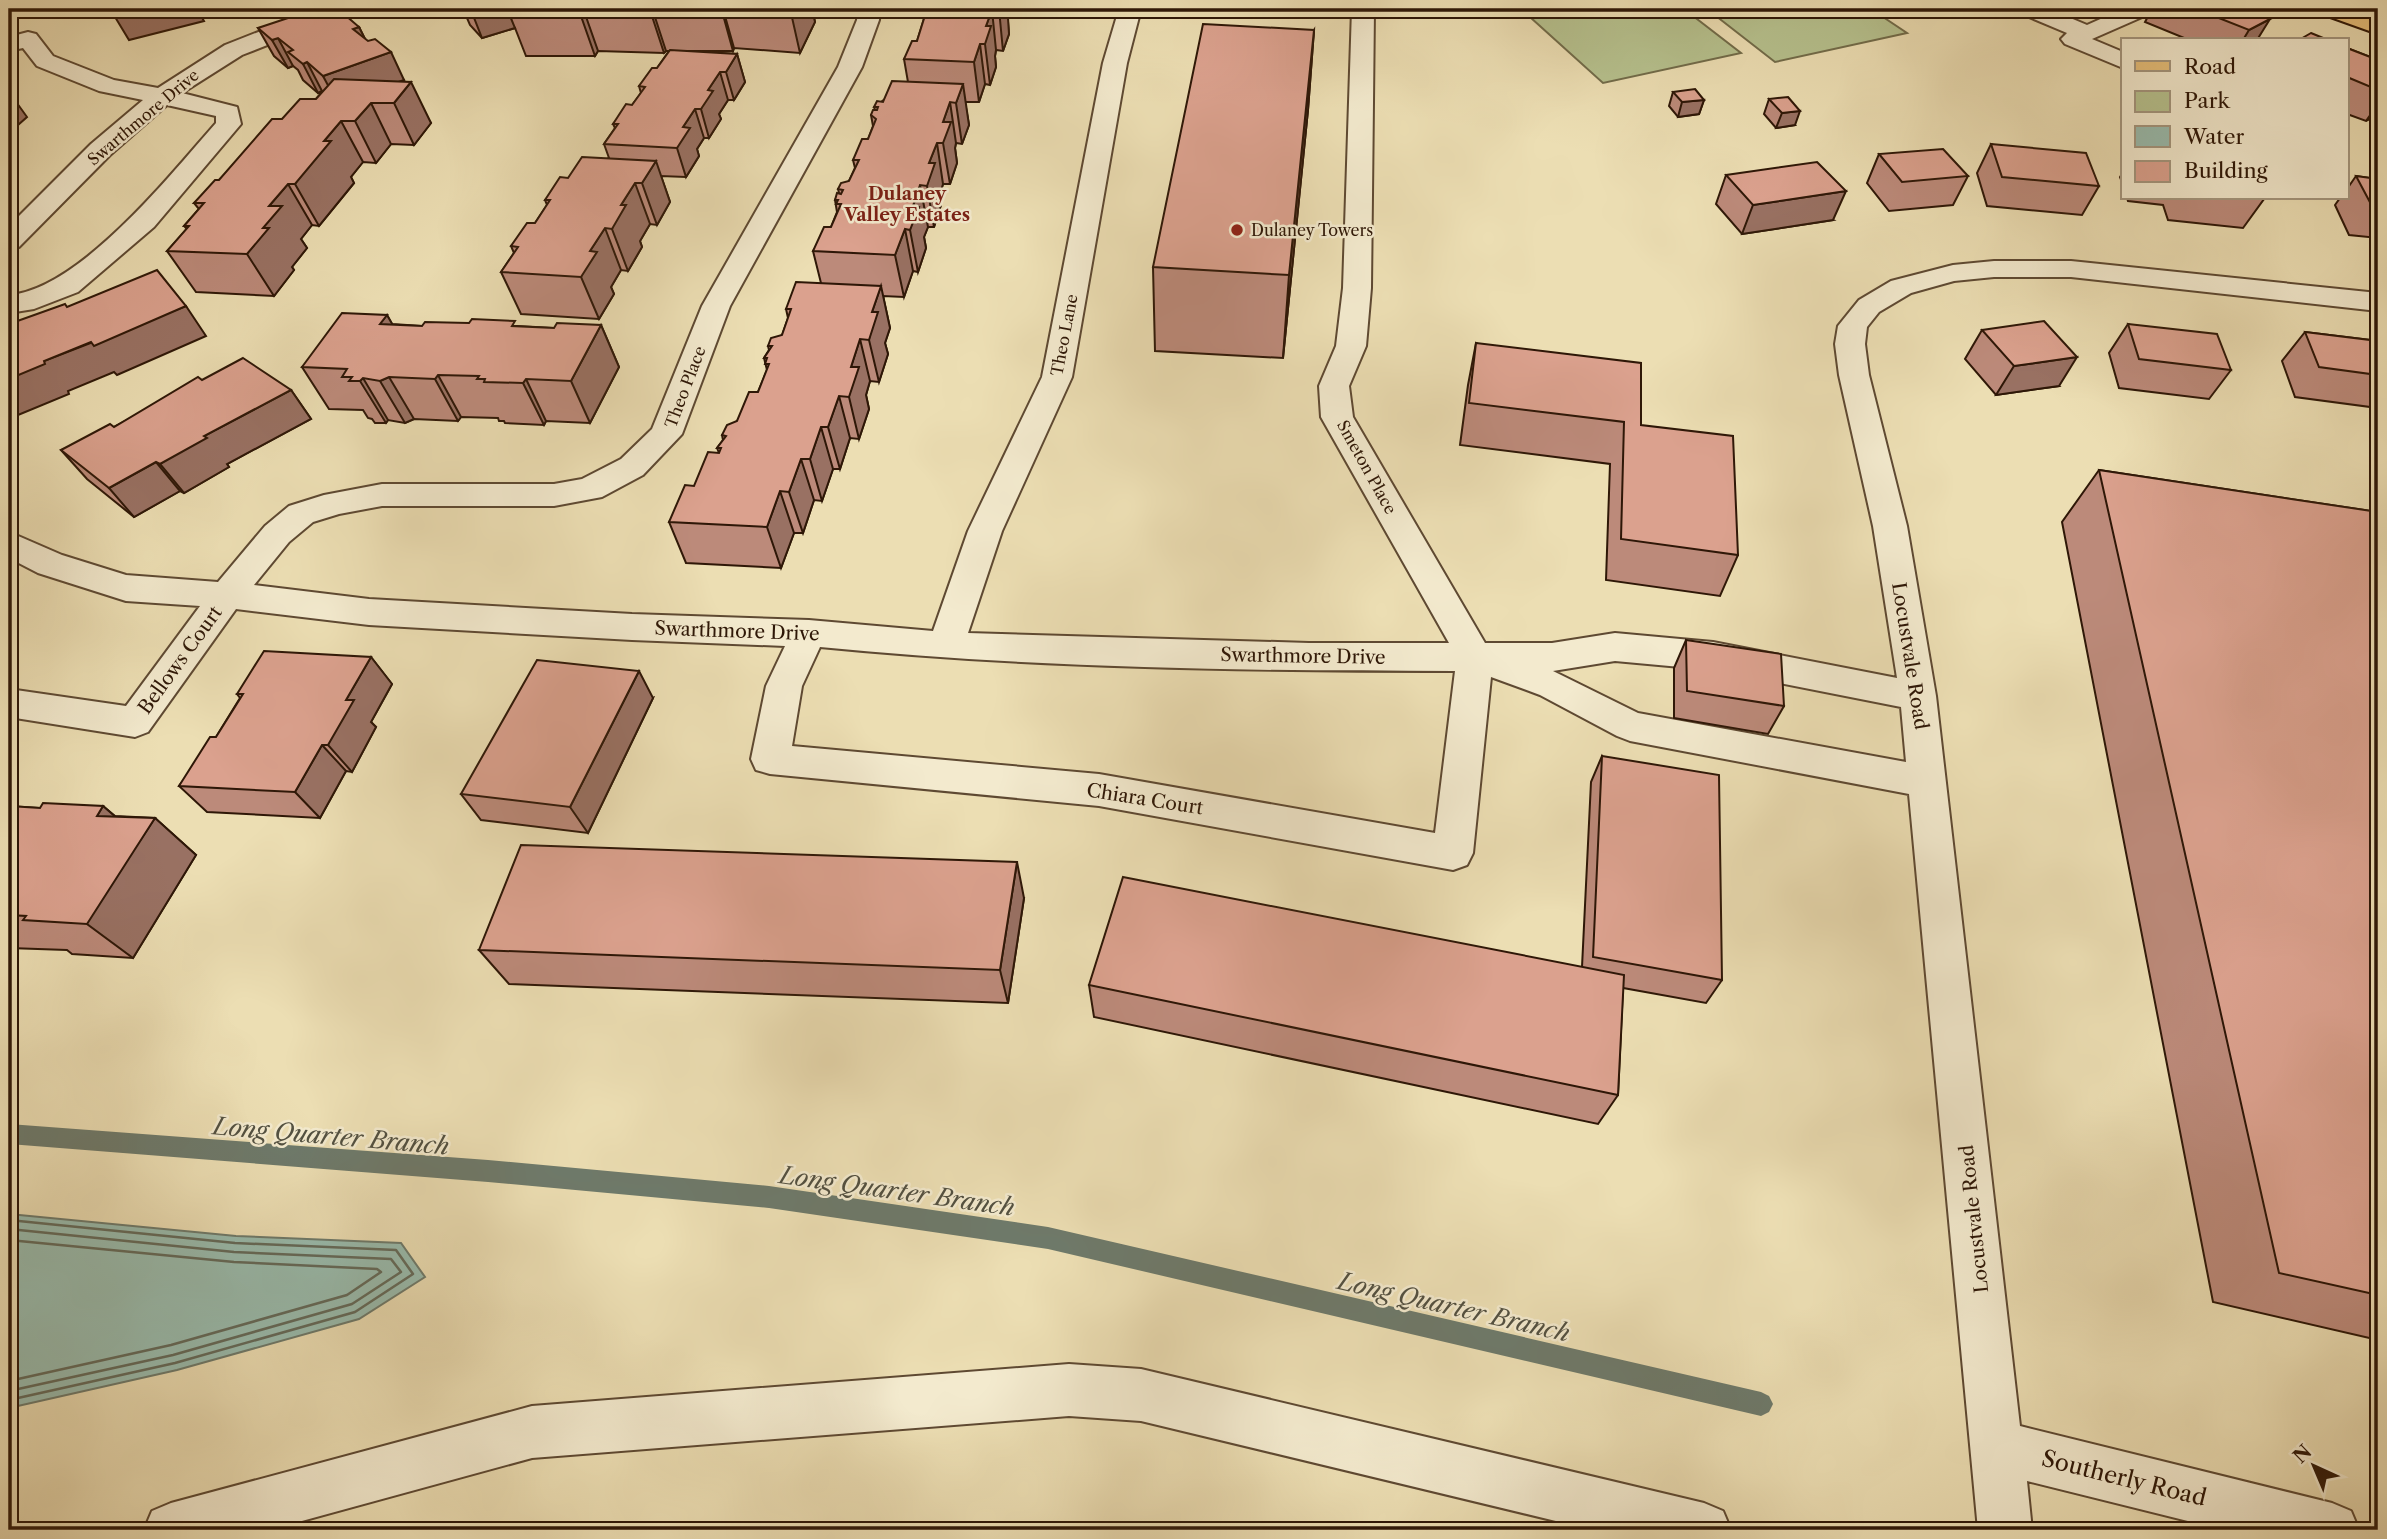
<svg xmlns="http://www.w3.org/2000/svg" width="2387" height="1539" font-family="'Libre Caslon Text',serif">
<style>
.green{fill:#b6c18e;stroke:#726c4a;stroke-width:2}
.water{fill:#99bcae;stroke:#6e7a6b;stroke-width:2}
.lines{fill:none;stroke-linecap:round;stroke-linejoin:round}
.shore{stroke:#646a5a;stroke-width:2.5}
.stream{fill:#6e7a6b;fill-rule:evenodd}
.minor-casing{stroke:#5e4932;stroke-width:4}
.major-casing{stroke:#2e1707;stroke-width:4}
.minor{fill:#f3eace;fill-rule:evenodd}
.major{fill:#e6bf7a;fill-rule:evenodd}
.wall{fill:#bc8a7a;stroke:#2e1707;stroke-width:2}
.shaded-wall{fill:#997163;stroke:#2e1707;stroke-width:2}
.building{fill:#dba18e;stroke:#2e1707;stroke-width:2}
.poi-dot{fill:#8f2418;stroke:#f3eace;stroke-width:2.5}
.labels{text-anchor:middle;dominant-baseline:central;stroke-width:5;stroke-linejoin:round;paint-order:stroke}
.far-street-label{font-size:16px;fill:#2e1707;stroke:#f3eace}
.far-poi-label{font-size:16px;fill:#2e1707;stroke:#f3eace;text-anchor:start}
.far-neighbourhood-label{font-size:18px;font-weight:bold;fill:#7a1f14;stroke:#f3eace}
.street-label{font-size:19px;fill:#2e1707;stroke:#f3eace}
.near-street-label{font-size:23px;fill:#2e1707;stroke:#f3eace}
.near-water-label{font-size:24px;font-style:italic;fill:#535141;stroke:#f3eace}
</style>
<rect width="100%" height="100%" fill="#ecdeb3"/>
<filter id="stains"><feTurbulence type="fractalNoise" baseFrequency=".00286" numOctaves="4"/><feColorMatrix values="0 0 0 0 .2 0 0 0 0 .09 0 0 0 0 .02 0 0 0 .5 -.17"/></filter>
<radialGradient id="worn" r=".72"><stop offset=".6" stop-color="#630" stop-opacity="0"/><stop offset="1" stop-color="#630" stop-opacity=".3"/></radialGradient>
<g class="green">
<path d="M1521,9H1684L1741,53L1603,83Z"/>
<path d="M1707,9H1871L1907,33L1775,62Z"/>
</g>
<path class="water" d="M9,1214L236,1236L401,1243L425,1277L359,1319L177,1370L9,1408Z"/>
<g class="lines">
<g class="shore">
<path d="M9,1220L235,1243L396,1250L413,1274L355,1312L175,1363L9,1400"/>
<path d="M9,1229L234,1252L391,1259L401,1272L352,1304L173,1355L9,1391"/>
<path d="M9,1240L234,1262L377,1269L381,1272L347,1295L171,1345L9,1381"/>
</g>
<path class="stream" d="M9,1124L488,1160L769,1186L1048,1227L1761,1392L1769,1396L1773,1404L1769,1412L1761,1416L1048,1249L769,1208L488,1182L9,1144Z"/>
<defs>
<g id="minor">
<path d="M317,9H349L346,14L242,55L182,93L237,107L241,124L154,227L78,292L34,309L9,313V295C79,290 171,174 216,123V116L167,105L110,155L19,247L9,249V226L91,144L143,100L99,91L37,66L23,48L9,51V37L28,32L36,34L53,56L114,80L158,88L225,45Z"/>
<path d="M858,9H880L879,20L862,67L730,306L682,434L643,475L602,497L554,506H382L339,514L313,522L289,542L254,585L369,599L632,614L809,620L933,631L968,531L1042,377L1103,63L1119,9H1141L1127,63L1072,377L1002,531L968,633L1309,643H1449L1321,417L1319,386L1336,346L1343,288L1352,9H1374L1371,288L1366,346L1349,386L1353,417L1485,643H1552L1615,633L1713,642L1897,678L1873,526L1839,375L1835,344L1838,326L1859,300L1891,281L1953,265L1994,261H2071L2378,293V311L2071,277H1994L1954,281L1911,293L1879,312L1867,327L1865,344L1869,375L1907,526L1936,696L2020,1426L2332,1503L2351,1511L2359,1530H2224L2027,1481L2032,1530H1978L1909,794L1630,741L1617,736L1540,695L1491,677L1473,853L1467,865L1453,870L1099,806L770,774L756,770L751,759L766,686L785,646L632,640L369,625L236,609L148,732L135,737L9,717V689L126,706L200,606L126,601L38,573L9,558V532L62,555L126,575L218,582L265,526L289,506L324,495L382,484H554L582,479L621,459L652,429L702,306L838,67L857,20ZM820,647C1031,668 1243,671 1455,671L1435,833L1099,774L792,746L802,686ZM1615,661L1713,670L1901,707L1906,762L1638,713L1553,671Z"/>
<path d="M2019,9H2049L2087,25L2123,9H2152L2149,14L2092,39L2123,52V68L2065,44L2061,39L2067,33L2022,14Z"/>
<path d="M1069,1364L1141,1369L1704,1503L1723,1511L1731,1530H1593L1141,1421L1069,1416L532,1458L269,1530H144L152,1511L171,1503L532,1406Z"/>
</g>
<path id="major" d="M2319,9H2350L2378,19V34L2322,14Z"/>
</defs>
<use href="#minor" class="minor-casing"/>
<use href="#major" class="major-casing"/>
<use href="#minor" class="minor"/>
<use href="#major" class="major"/>
</g>
<g class="wall">
<path d="M455,9H812L815,22L800,53L734,48L733,51H680L737,54L745,82L734,100H728L719,114L721,119L709,138H704L697,149L699,156L686,177L661,176L670,202L657,225L650,224L640,241L642,247L628,271L621,270L611,287L614,294L599,319L521,314L501,272L514,253L511,246L535,223L547,205L545,200L568,178L609,158L604,144L615,128L613,124L632,105L641,93L639,86L657,68L669,51H666L664,53L598,51L595,56H526L515,28L482,38L470,25L464,11H463L458,12Z"/>
<path d="M927,9H1007L1009,34L1003,51L996,50L995,56L996,67L990,85L985,84L979,102H965L969,125L962,144L956,143L955,148L957,163L950,184H943L940,194L941,205L934,227H928L924,237L926,248L918,272L913,271L904,297L883,296L890,328L885,343L888,354L879,382L870,381L866,395L869,409L859,439L850,438L840,469H833L822,501L814,500L803,533H794L781,568L686,563L669,522L719,453L717,448L723,440L722,435L737,421L758,392L767,370L764,358L769,350L768,346L782,335L788,318L786,309L821,283L813,251L831,227L837,212L835,200L839,193L838,189L849,181L855,168L853,160L868,139L873,126L871,115L875,110L874,107L908,82L904,59L917,41Z"/>
<path d="M2152,9H2245L2257,40H2189L2145,22Z"/>
<path d="M339,17L359,27L365,39L404,80L400,82L431,123L414,145L391,144L376,163L363,162L351,177L354,183L319,226L312,225L301,239L307,248L292,267L294,270L274,296L196,292L167,251L187,229L184,226L199,209L194,203L219,180L282,119L316,99L323,91L318,93L303,80L298,70L293,66L288,68L274,56L258,28Z"/>
<path d="M1314,30L1308,110L1283,358L1155,351L1153,267Z"/>
<path d="M2347,48L2378,60V114L2366,121L2347,114Z"/>
<path d="M1673,92L1704,100L1699,114L1678,117L1669,106Z"/>
<path d="M1769,99L1795,125L1776,128L1764,114Z"/>
<path d="M1991,144L2099,186L2082,215L1987,206L1977,173Z"/>
<path d="M1879,154L1968,176L1953,205L1889,211L1867,183Z"/>
<path d="M2123,172V185L2120,177Z"/>
<path d="M1726,175L1833,220L1742,234L1716,204Z"/>
<path d="M2356,176L2378,179V238L2349,235L2335,205L2340,198H2347V189Z"/>
<path d="M2127,198H2263L2264,199L2243,228L2168,220L2163,205L2128,201Z"/>
<path d="M387,315L392,324L422,326H517L554,328L601,325L619,367L590,423L546,421L544,425L505,423L504,421H499L498,418L461,417L458,421L414,419L405,423L388,420L386,423H375L372,419L368,418L363,410L329,409L302,367Z"/>
<path d="M2128,324L2231,370L2209,399L2119,388L2109,353Z"/>
<path d="M1982,330L2059,386L1996,395L1965,359Z"/>
<path d="M2305,332L2378,341V408L2295,397L2282,361Z"/>
<path d="M1476,343L1641,425L1738,555L1720,596L1606,580L1610,464L1460,445L1468,385Z"/>
<path d="M202,380L291,390L311,419L227,464L229,467L184,493L180,491L134,517L87,479L61,450L114,427Z"/>
<path d="M2099,470L2378,512V1340L2213,1302L2062,522Z"/>
<path d="M1686,640L1784,706L1768,734L1674,718V668Z"/>
<path d="M371,657L392,684L371,722L376,727L352,772L346,771L320,818L207,812L179,786L216,737L240,698L237,694Z"/>
<path d="M653,698L588,833L481,820L461,794Z"/>
<path d="M1602,756L1722,980L1706,1003L1623,988L1618,1095L1598,1124L1094,1017L1089,985L1582,967L1591,782Z"/>
<path d="M9,806L40,808L103,806L115,816L155,818L196,855L133,958L72,954L67,950L9,948Z"/>
<path d="M1024,898L1008,1003L509,984L479,950Z"/>
</g>
<g class="shaded-wall">
<path d="M126,9H197L204,21L129,40L112,12Z"/>
<path d="M474,9H542L510,16L515,28L482,38L471,10Z"/>
<path d="M723,9L734,48L733,51L722,11Z"/>
<path d="M793,9H812L815,22L800,53L791,13Z"/>
<path d="M999,9H1007L1008,18L1009,34L1003,51Z"/>
<path d="M992,10L996,50L995,56L996,67L990,85L985,44L986,26Z"/>
<path d="M584,11L598,51L595,56L581,16Z"/>
<path d="M653,11L666,51L664,53L651,13Z"/>
<path d="M2270,19L2257,40H2243L2249,30Z"/>
<path d="M359,27L373,55L353,29Z"/>
<path d="M1314,30L1308,110L1283,358L1289,275Z"/>
<path d="M278,38L293,66L288,68L272,40Z"/>
<path d="M980,44L985,84L979,102L974,62Z"/>
<path d="M391,52L404,80L338,104L323,76Z"/>
<path d="M737,54L745,82L734,100L726,72Z"/>
<path d="M307,62L322,91L318,93L303,64Z"/>
<path d="M720,72L728,100L719,114L721,119L709,138L701,109L708,90Z"/>
<path d="M411,82L431,123L414,145L394,103Z"/>
<path d="M963,84L969,125L962,144L956,103Z"/>
<path d="M9,92L27,117L9,133Z"/>
<path d="M1704,100L1699,114L1678,117L1682,102Z"/>
<path d="M950,102L956,143L955,148L957,163L950,184L943,143V122Z"/>
<path d="M371,103L391,144L376,163L355,121Z"/>
<path d="M2378,104V114L2366,121Z"/>
<path d="M695,109L704,138L697,149L699,156L686,177L677,148L683,127Z"/>
<path d="M1800,111L1795,125L1776,128L1782,113Z"/>
<path d="M341,121L363,162L351,177L354,183L319,226L295,184L324,141Z"/>
<path d="M937,143L943,184L940,194L941,205L934,227L927,186L929,163Z"/>
<path d="M656,161L670,202L657,225L642,183Z"/>
<path d="M635,183L650,224L640,241L642,247L628,271L612,229L621,205Z"/>
<path d="M288,184L312,225L301,239L307,248L292,267L294,270L274,296L247,254L263,228L269,206Z"/>
<path d="M920,185L928,227L924,237L926,248L918,272L910,230L913,206Z"/>
<path d="M1846,191L1833,220L1742,234L1753,205Z"/>
<path d="M605,228L621,270L611,287L614,294L599,319L581,277L590,251Z"/>
<path d="M905,229L913,271L904,297L895,255Z"/>
<path d="M881,286L890,328L885,343L888,354L879,382L869,340L872,312Z"/>
<path d="M186,306L206,336L117,375L114,372L68,391L69,394L18,415L9,405V379L44,361Z"/>
<path d="M387,315L411,357L380,324Z"/>
<path d="M601,325L619,367L590,423L571,381Z"/>
<path d="M860,339L870,381L866,395L869,409L859,439L849,397L851,367Z"/>
<path d="M2077,357L2059,386L1996,395L2014,366Z"/>
<path d="M438,375L461,417L458,421L435,379Z"/>
<path d="M389,377L414,419L405,423L380,381Z"/>
<path d="M363,378L388,420L386,423L360,381Z"/>
<path d="M526,379L546,421L544,425L523,383Z"/>
<path d="M291,390L311,419L227,464L229,467L184,493L160,464L204,436Z"/>
<path d="M839,396L850,438L840,469L828,427Z"/>
<path d="M821,427L833,469L822,501L810,459Z"/>
<path d="M801,459L814,500L803,533L789,492Z"/>
<path d="M156,462L180,491L134,517L109,488Z"/>
<path d="M780,491L794,533L781,568L767,527Z"/>
<path d="M371,657L392,684L371,722L376,727L352,772L328,745L346,700Z"/>
<path d="M639,671L653,698L588,833L570,807Z"/>
<path d="M322,745L346,771L320,818L295,792Z"/>
<path d="M103,806L141,839L155,818L196,855L133,958L87,924L97,816Z"/>
<path d="M1017,862L1024,898L1008,1003L1000,970Z"/>
</g>
<g class="building">
<path d="M110,9H126L112,12Z"/>
<path d="M315,9H329L339,17L345,15L359,27L353,29L368,41L375,39L391,52L323,76L307,62L303,64L288,52L293,50L278,38L272,40L258,28Z"/>
<path d="M516,9H723L722,11H653L651,13L584,11L581,16H510Z"/>
<path d="M737,9H793L791,13Z"/>
<path d="M927,9H999L998,11L992,10L986,26H991L985,44H980L974,62L904,59L912,41H917Z"/>
<path d="M2196,9H2245L2270,19L2249,30Z"/>
<path d="M1203,24L1314,30L1289,275L1153,267Z"/>
<path d="M2311,33L2328,40H2299Z"/>
<path d="M2347,48L2378,60V90L2347,77Z"/>
<path d="M670,50L737,54L726,72H720L708,90L713,91L701,109H695L683,127L690,128L677,148L604,144L618,124H613L626,104L632,105L645,87L639,86L652,68H657Z"/>
<path d="M334,79L411,82L394,103H371L355,121H341L324,141H331L295,184H288L269,206H282L263,228H269L247,254L167,251L189,226H184L204,203H194L215,180H219L272,119H282L300,99H316Z"/>
<path d="M892,81L963,84L956,103L950,102L943,122H951L943,143H937L929,163H935L927,186L920,185L913,206L919,207L910,230L905,229L895,255L813,251L824,227H831L841,204H836L838,200H835L837,193L841,194L843,190L838,189L841,183L849,181L859,160H853L862,139H868L876,119L871,115L873,110H877L878,107H874L877,101L883,102Z"/>
<path d="M1695,89L1704,100L1682,102L1673,92Z"/>
<path d="M1788,97L1800,111L1782,113L1769,99Z"/>
<path d="M1991,144L2086,153L2099,186L2002,177Z"/>
<path d="M1943,149L1968,176L1902,182L1879,154Z"/>
<path d="M582,157L656,161L642,183H635L621,205H626L612,229L605,228L590,251L597,252L581,277L501,272L518,247L511,246L527,223H535L550,200H545L560,177L568,178Z"/>
<path d="M1817,162L1846,191L1753,205L1726,175Z"/>
<path d="M2356,176L2378,179V207L2372,206Z"/>
<path d="M157,270L186,306L94,346L91,342L44,361L45,364L9,379V324L65,304L67,307Z"/>
<path d="M796,282L881,286L872,312H878L869,340L860,339L851,367H859L849,397L839,396L828,427H821L810,459H801L789,492L780,491L767,527L669,522L685,485L694,486L708,452L719,453L721,448H717L726,436L722,435L727,425L737,421L749,392H758L769,364H765L767,358H764L772,346H768L771,338L782,335L791,309H786Z"/>
<path d="M342,313L387,315L380,324L422,326L425,322L469,323L472,319L515,321L512,326L554,328L557,323L601,325L571,381L526,379L523,383L484,382L485,379H477L479,376L438,375L435,379L389,377L380,381L363,378L360,381H349L352,377H342L347,369L302,367Z"/>
<path d="M2044,321L2077,357L2014,366L1982,330Z"/>
<path d="M2128,324L2217,334L2231,370L2139,359Z"/>
<path d="M2305,332L2378,341V375L2319,367Z"/>
<path d="M1476,343L1641,363V425L1733,436L1738,555L1621,539L1624,422L1469,403Z"/>
<path d="M243,358L291,390L204,436L207,438L160,464L156,462L109,488L61,450L110,424L114,427L198,377L202,380Z"/>
<path d="M2099,470L2378,512V1295L2279,1273Z"/>
<path d="M1686,640L1781,654L1784,706L1687,691Z"/>
<path d="M264,651L371,657L346,700H354L328,745H322L295,792L179,786L210,737H216L243,694H237Z"/>
<path d="M537,660L639,671L570,807L461,794Z"/>
<path d="M1602,756L1719,775L1722,980L1593,957Z"/>
<path d="M43,803L103,806L97,816L155,818L87,924L23,920L26,916L9,915V806L40,808Z"/>
<path d="M521,845L1017,862L1000,970L479,950Z"/>
<path d="M1123,877L1624,975L1618,1095L1089,985Z"/>
</g>
<circle class="poi-dot" cx="1237" cy="230" r="7"/>
<g class="labels">
<g class="far-street-label">
<text transform="translate(143 117) rotate(-40)">Swarthmore Drive</text>
<text transform="translate(1064 335) rotate(-79)">Theo Lane</text>
<text transform="translate(685 387) rotate(-69)">Theo Place</text>
<text transform="translate(1367 467) rotate(61)">Smeton Place</text>
</g>
<g class="far-poi-label">
<text x="1251" y="230">Dulaney Towers</text>
</g>
<g class="far-neighbourhood-label">
<text x="907" y="194">Dulaney<tspan x="907" dy="21">Valley Estates</tspan></text>
</g>
<g class="street-label">
<text transform="translate(737 631) rotate(2)">Swarthmore Drive</text>
<text transform="translate(1303 656) rotate(1)">Swarthmore Drive</text>
<text transform="translate(1910 656) rotate(81)">Locustvale Road</text>
<text transform="translate(180 660) rotate(-54)">Bellows Court</text>
<text transform="translate(1145 799) rotate(9)">Chiara Court</text>
<text transform="translate(1974 1219) rotate(-96)">Locustvale Road</text>
</g>
<g class="near-street-label">
<text transform="translate(2124 1478) rotate(14)">Southerly Road</text>
</g>
<g class="near-water-label">
<text transform="translate(331 1136) rotate(5)">Long Quarter Branch</text>
<text transform="translate(897 1191) rotate(8)">Long Quarter Branch</text>
<text transform="translate(1454 1307) rotate(13)">Long Quarter Branch</text>
</g>
</g>
<rect width="2387" height="1539" fill="none" stroke="#ecdeb3" stroke-width="35"/>
<rect x="10" y="10" width="2366" height="1518" fill="none" stroke="#2e1707" stroke-width="3.5"/>
<rect x="18" y="18" width="2352" height="1504" fill="none" stroke="#2e1707" stroke-width="2"/>
<rect x="2121" y="38" width="228" height="161" fill="#f3eace" stroke="#a4967e" stroke-width="2"/>
<rect x="2135" y="61" width="35" height="10" fill="#e6bf7a" stroke="#a4967e" stroke-width="2"/>
<text x="2184" y="74" font-size="21" fill="#2e1707">Road</text>
<rect x="2135" y="91" width="35" height="21" fill="#b6c18e" stroke="#a4967e" stroke-width="2"/>
<text x="2184" y="108" font-size="21" fill="#2e1707">Park</text>
<rect x="2135" y="126" width="35" height="21" fill="#99bcae" stroke="#a4967e" stroke-width="2"/>
<text x="2184" y="144" font-size="21" fill="#2e1707">Water</text>
<rect x="2135" y="161" width="35" height="21" fill="#dba18e" stroke="#a4967e" stroke-width="2"/>
<text x="2184" y="178" font-size="21" fill="#2e1707">Building</text>
<g transform="translate(2314 1466) rotate(316)" stroke="#f3eace" stroke-width="5" paint-order="stroke">
<path d="M0-5L12 26L0 18L-12 26Z" fill="#2e1707"/>
<text y="-10" font-size="19" font-weight="bold" text-anchor="middle" fill="#2e1707">N</text>
</g>
<rect width="100%" height="100%" filter="url(#stains)"/>
<rect width="100%" height="100%" fill="url(#worn)"/>
</svg>
